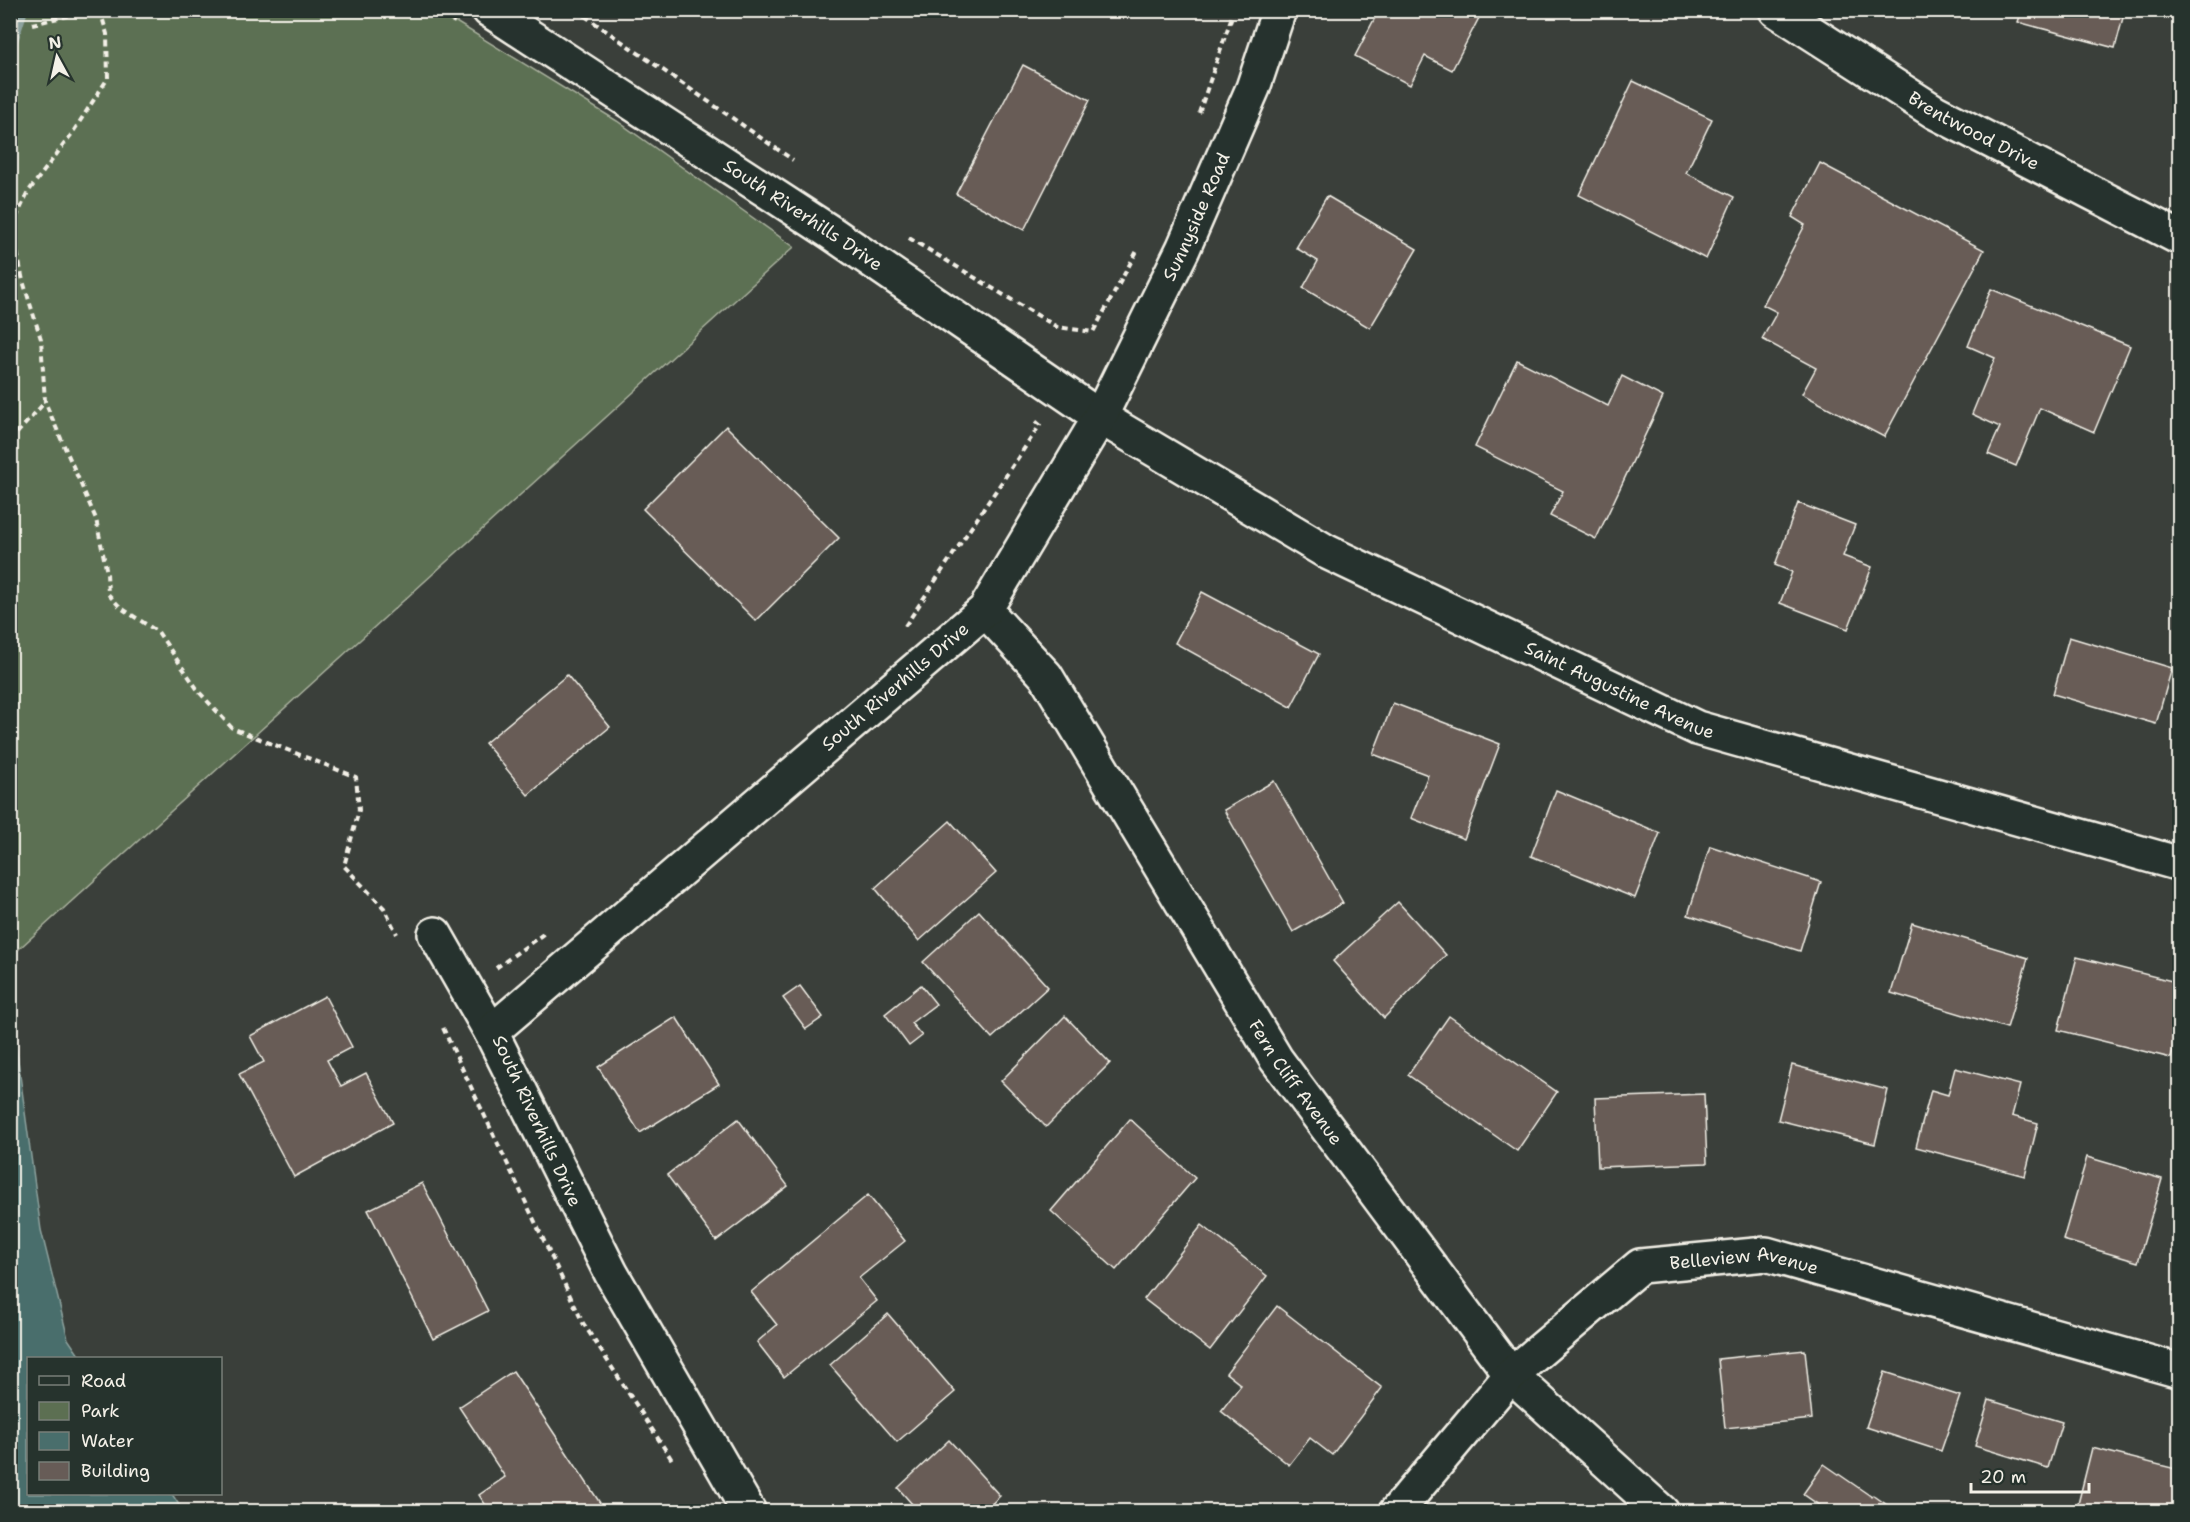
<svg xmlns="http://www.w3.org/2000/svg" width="2190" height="1522" font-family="'Shantell Sans',sans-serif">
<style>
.green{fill:#5c6f52;stroke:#a8b09d;stroke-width:1.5}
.water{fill:#496e6c;stroke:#8da29e;stroke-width:1.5}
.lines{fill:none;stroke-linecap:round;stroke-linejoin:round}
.stream{stroke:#8da29e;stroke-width:12}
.building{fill:#675c57;stroke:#f4f1e8;stroke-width:1.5}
.minor-casing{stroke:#f4f1e8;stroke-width:38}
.path{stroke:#f4f1e8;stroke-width:4;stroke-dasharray:6 4.5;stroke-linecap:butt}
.minor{stroke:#26332d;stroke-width:33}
.labels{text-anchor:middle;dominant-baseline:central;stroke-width:4.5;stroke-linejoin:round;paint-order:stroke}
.street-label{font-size:18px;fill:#f4f1e8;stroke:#26332d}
</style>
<rect width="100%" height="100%" fill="#3a3f3a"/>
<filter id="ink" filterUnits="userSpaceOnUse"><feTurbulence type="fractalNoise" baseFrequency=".0167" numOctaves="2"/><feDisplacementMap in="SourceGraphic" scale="12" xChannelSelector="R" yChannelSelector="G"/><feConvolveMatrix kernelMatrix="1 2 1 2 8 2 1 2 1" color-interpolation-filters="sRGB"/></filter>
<g filter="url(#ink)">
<path class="green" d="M11,10L432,11L456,22L617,121L794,247L11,956Z"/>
<path class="water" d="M11,1009L41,1230L68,1339L81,1358H28V1494H172L183,1511H11Z"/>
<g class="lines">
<path class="stream" d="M10,47L22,10"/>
</g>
<g class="building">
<path d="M1379,10H1402L1410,15L1412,10H1483L1452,70L1425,56L1410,85L1355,56Z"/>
<path d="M2022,10H2125L2115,48L2018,22Z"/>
<path d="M1023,65L1090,100L1024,230L956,194Z"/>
<path d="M1633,81L1712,119L1686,173L1734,197L1706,259L1579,195Z"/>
<path d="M1820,163L1984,250L1884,437L1802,394L1816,368L1762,339L1777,312L1763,305L1805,225L1792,217Z"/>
<path d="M1327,196L1417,249L1370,328L1303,288L1318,261L1296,248Z"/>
<path d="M1991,289L2130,346L2094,432L2040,408L2016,466L1988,454L2000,427L1972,414L1995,358L1968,346Z"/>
<path d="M1517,360L1608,406L1622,376L1663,397L1596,539L1550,516L1563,491L1475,447Z"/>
<path d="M726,426L839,538L756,621L643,509Z"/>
<path d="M1798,503L1855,525L1843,556L1872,567L1848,629L1780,603L1792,572L1775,565Z"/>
<path d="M1202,592L1319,654L1291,707L1175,643Z"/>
<path d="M2069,637L2172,668L2156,724L2053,694Z"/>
<path d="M567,675L610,727L528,795L485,743Z"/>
<path d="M1393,703L1500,744L1464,839L1411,818L1428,775L1373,754Z"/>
<path d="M1274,781L1343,903L1293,932L1224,810Z"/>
<path d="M1556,790L1660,833L1635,898L1531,856Z"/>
<path d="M950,821L996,873L919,941L875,888Z"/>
<path d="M1710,846L1821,882L1800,951L1688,915Z"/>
<path d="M1398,902L1446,955L1384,1018L1333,961Z"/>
<path d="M979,911L1048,987L992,1038L923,962Z"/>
<path d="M1912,923L2028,958L2007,1028L1891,993Z"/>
<path d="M2077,957L2180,983V1025L2171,1058L2058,1030Z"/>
<path d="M921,985L936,1004L911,1023L922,1036L909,1046L885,1014Z"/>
<path d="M800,986L823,1017L806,1029L783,998Z"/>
<path d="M325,996L352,1047L327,1060L341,1086L366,1073L393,1123L294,1177L239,1074L264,1062L250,1036Z"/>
<path d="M1065,1016L1110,1063L1046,1127L1001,1081Z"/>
<path d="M1449,1016L1557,1092L1517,1151L1408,1075Z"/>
<path d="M676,1017L719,1084L640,1133L598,1067Z"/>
<path d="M1792,1065L1888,1090L1875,1144L1778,1120Z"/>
<path d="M1955,1068L2020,1085L2012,1116L2038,1123L2025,1176L1916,1147L1931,1090L1948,1095Z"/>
<path d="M1704,1094L1707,1163L1598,1167L1595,1098Z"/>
<path d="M738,1119L788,1186L716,1241L667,1175Z"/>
<path d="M1130,1119L1195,1178L1116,1270L1051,1211Z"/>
<path d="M2087,1157L2162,1179L2138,1262L2063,1240Z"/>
<path d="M422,1183L488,1311L433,1339L368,1210Z"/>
<path d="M868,1195L905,1241L859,1278L877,1301L784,1377L757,1342L777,1325L751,1292Z"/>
<path d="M1202,1225L1267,1276L1210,1350L1144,1299Z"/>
<path d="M1277,1306L1382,1388L1332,1455L1310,1438L1289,1465L1221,1411L1241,1385L1226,1373Z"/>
<path d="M888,1314L955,1392L897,1442L830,1365Z"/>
<path d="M1805,1350L1812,1419L1725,1428L1718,1359Z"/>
<path d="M513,1371L606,1512H490L479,1495L505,1477L459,1407Z"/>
<path d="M1885,1372L1960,1396L1941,1451L1866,1427Z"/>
<path d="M1989,1400L2062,1422L2048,1468L1975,1446Z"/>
<path d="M949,1440L1000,1496L983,1512H919L898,1488Z"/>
<path d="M2092,1448L2180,1470V1502L2177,1512H2076Z"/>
<path d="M1824,1464L1872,1497L1873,1495L1894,1510L1893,1512H1829L1803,1494Z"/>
</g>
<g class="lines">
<defs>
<g id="minor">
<path id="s1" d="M489,10L830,232L1100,417L1327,552L1697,728L2180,864"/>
<path id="s2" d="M1776,10L1935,112L2180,238"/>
<path id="s3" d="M985,610L1046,676L1276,1059L1511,1375L1662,1512"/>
<path d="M435,934L491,1032"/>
<path id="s4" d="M749,1512L611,1273L491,1032L985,610L1100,417L1183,249L1253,88L1279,10"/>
<path id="s5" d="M1396,1512L1511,1375L1640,1266L1766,1254L2180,1371"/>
</g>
</defs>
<use href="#minor" class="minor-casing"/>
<g class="path">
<path d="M100,10L107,34L108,78L71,135L28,192L12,227L23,281L41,339L45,402L96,519L107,573L108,594L121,608L158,632L200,693L232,728L356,777L359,810L344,866L384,908L397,934"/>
<path d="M432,10L455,22"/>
<path d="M576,10L793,160"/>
<path d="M32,24L94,10"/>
<path d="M1199,113L1234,10"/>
<path d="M909,238L1057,327L1093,332L1137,251"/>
<path d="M10,441L45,402"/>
<path d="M905,626L1040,425L1034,420"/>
<path d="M496,968L546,932"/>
<path d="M443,1028L583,1323L674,1463"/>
</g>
<use href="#minor" class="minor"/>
</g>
</g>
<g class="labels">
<g class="street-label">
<text stroke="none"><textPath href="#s2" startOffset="232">Brentwood Drive</textPath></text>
<text stroke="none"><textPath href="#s1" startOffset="375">South Riverhills Drive</textPath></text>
<text stroke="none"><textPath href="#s4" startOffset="1642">Sunnyside Road</textPath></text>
<text stroke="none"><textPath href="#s4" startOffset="1077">South Riverhills Drive</textPath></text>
<text stroke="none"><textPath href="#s1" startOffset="1322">Saint Augustine Avenue</textPath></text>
<text stroke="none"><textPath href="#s3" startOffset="567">Fern Cliff Avenue</textPath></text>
<text transform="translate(537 1121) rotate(65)">South Riverhills Drive</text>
<text stroke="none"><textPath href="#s5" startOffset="453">Belleview Avenue</textPath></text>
</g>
</g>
<rect width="2190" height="1522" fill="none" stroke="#26332d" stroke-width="36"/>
<rect x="18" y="18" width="2154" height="1486" fill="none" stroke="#f4f1e8" stroke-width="2" filter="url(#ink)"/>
<rect x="27" y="1357" width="195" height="138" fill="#26332d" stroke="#787f78" stroke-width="1.5"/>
<rect x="39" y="1376" width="30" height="9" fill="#26332d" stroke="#787f78" stroke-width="1.5"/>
<text x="81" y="1387" font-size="18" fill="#f4f1e8">Road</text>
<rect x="39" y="1402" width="30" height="18" fill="#5c6f52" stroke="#787f78" stroke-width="1.5"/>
<text x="81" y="1417" font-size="18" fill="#f4f1e8">Park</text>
<rect x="39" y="1432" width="30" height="18" fill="#496e6c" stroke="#787f78" stroke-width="1.5"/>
<text x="81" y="1447" font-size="18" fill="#f4f1e8">Water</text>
<rect x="39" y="1462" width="30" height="18" fill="#675c57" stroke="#787f78" stroke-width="1.5"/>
<text x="81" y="1477" font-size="18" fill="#f4f1e8">Building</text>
<g transform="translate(57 57) rotate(352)" stroke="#26332d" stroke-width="4.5" paint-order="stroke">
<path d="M0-4.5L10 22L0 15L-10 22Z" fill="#f4f1e8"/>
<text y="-9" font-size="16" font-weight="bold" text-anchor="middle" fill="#f4f1e8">N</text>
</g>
<path d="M1971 1483v9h118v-9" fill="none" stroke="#f4f1e8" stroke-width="3"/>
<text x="1980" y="1483" font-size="18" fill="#f4f1e8" stroke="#26332d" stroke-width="4.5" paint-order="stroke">20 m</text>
</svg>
